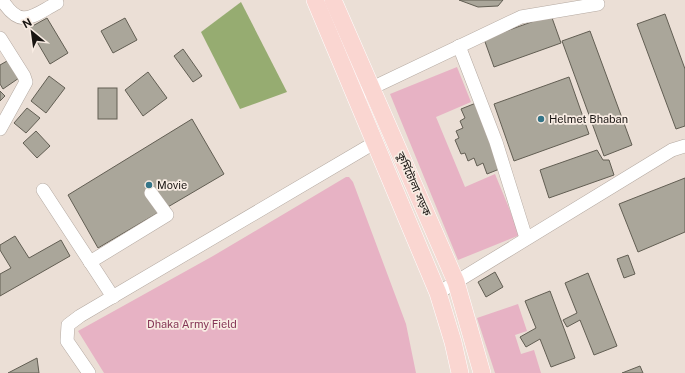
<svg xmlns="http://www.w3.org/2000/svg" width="685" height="373" font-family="'Public Sans','Noto Sans Bengali',sans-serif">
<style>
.green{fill:#e7b2c4}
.water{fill:#96ac71}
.building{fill:#aaa69a;stroke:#625e53}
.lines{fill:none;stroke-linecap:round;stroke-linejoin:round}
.minor-casing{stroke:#b4a9a1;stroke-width:14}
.major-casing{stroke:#fff;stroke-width:18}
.minor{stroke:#fff;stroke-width:13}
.major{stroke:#fad6d1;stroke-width:17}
.poi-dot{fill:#347588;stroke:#f8ece3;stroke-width:1.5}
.labels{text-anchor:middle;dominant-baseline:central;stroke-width:3.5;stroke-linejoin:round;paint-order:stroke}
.poi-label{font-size:11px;fill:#191512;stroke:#f8ece3;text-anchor:start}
.street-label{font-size:11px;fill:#191512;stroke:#f8ece3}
.park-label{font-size:11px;fill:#853556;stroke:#f8ece3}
</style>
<rect width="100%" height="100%" fill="#ebdfd6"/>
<g class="green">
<path d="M457,67L471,102L436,117L465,187L495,174L520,235L458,260L390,94Z"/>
<path d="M346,177H349L353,182L406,324L416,373H104L78,331L213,256Z"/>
<path d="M518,304L527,331L515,335L521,354L534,350L541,373H495L477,318Z"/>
</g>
<path class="water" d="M241,2L287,92L240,109L201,32Z"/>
<g class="building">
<path d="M459,0H503L498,6L478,7Z"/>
<path d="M665,14L685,69V126L676,129L637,24Z"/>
<path d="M551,15L561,43L494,67L484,39Z"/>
<path d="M47,18L68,53L50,64L29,28Z"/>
<path d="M125,18L137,40L113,53L101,31Z"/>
<path d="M590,31L632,145L604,156L562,41Z"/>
<path d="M183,49L202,76L193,82L174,56Z"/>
<path d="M7,61L19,78L3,89L0,84V65Z"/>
<path d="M148,72L167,98L143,116L125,90Z"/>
<path d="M49,76L65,88L46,113L31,101Z"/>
<path d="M569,77L589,134L514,161L494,104Z"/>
<rect x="98" y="88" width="19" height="31"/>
<path d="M0,91L5,96L0,101Z"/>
<path d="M476,103L502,168L487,174L483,163L477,166L474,158L468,161L465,153L461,154L455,140L459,138L456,131L463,128L460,121L465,118L461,109Z"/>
<path d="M27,108L40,118L26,133L14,123Z"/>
<path d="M192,119L224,174L98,248L68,195Z"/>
<path d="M36,131L50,146L37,158L23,143Z"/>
<path d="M597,150L603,160H609L614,175L549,198L540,170Z"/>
<path d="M685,178V232L638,252L619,204Z"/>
<path d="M15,236L29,258L61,240L70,256L0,296V274L11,268L0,250V245Z"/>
<path d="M628,255L635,274L624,278L617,259Z"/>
<path d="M495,272L503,287L486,297L478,282Z"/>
<path d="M588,273L617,346L594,355L580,320L567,327L563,320L577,313L565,283Z"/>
<path d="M550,291L575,358L551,367L540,339L526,347L520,337L536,328L525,301Z"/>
<path d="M37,358L39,373H8Z"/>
<path d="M640,366L643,373H622Z"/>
</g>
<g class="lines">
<defs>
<g id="minor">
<path d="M2,0C21,30 32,16 57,3"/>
<path d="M0,38L24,76L26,82L0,129"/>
<path d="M459,46L496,142L526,238"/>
<path d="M355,96L521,17L598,4"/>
<path d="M43,190L113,297"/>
<path d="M90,262L167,215L151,193"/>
<path d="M438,293L672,150L685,146"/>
<path d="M89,373L67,341L68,325L80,316L374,143"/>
</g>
<g id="major">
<path d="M315,0L438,293L453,342L460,373"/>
<path d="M333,0L456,282L482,373"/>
</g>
</defs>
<use href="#minor" class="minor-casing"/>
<use href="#major" class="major-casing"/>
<use href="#minor" class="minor"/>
<use href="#major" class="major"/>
</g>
<g class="poi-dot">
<circle cx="541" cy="119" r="4"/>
<circle cx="149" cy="185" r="4"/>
</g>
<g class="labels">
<g class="poi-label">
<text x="549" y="119">Helmet Bhaban</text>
<text x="157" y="185">Movie</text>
</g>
<g class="street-label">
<text transform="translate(414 184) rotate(66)">কুর্মিটোলা সড়ক</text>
</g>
<g class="park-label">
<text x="192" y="324">Dhaka Army Field</text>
</g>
</g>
<g transform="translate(32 32) rotate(331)" stroke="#f8ece3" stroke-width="3" paint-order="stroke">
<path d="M0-3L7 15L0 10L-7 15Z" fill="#191512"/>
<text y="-6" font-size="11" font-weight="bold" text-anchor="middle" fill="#191512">N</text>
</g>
</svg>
